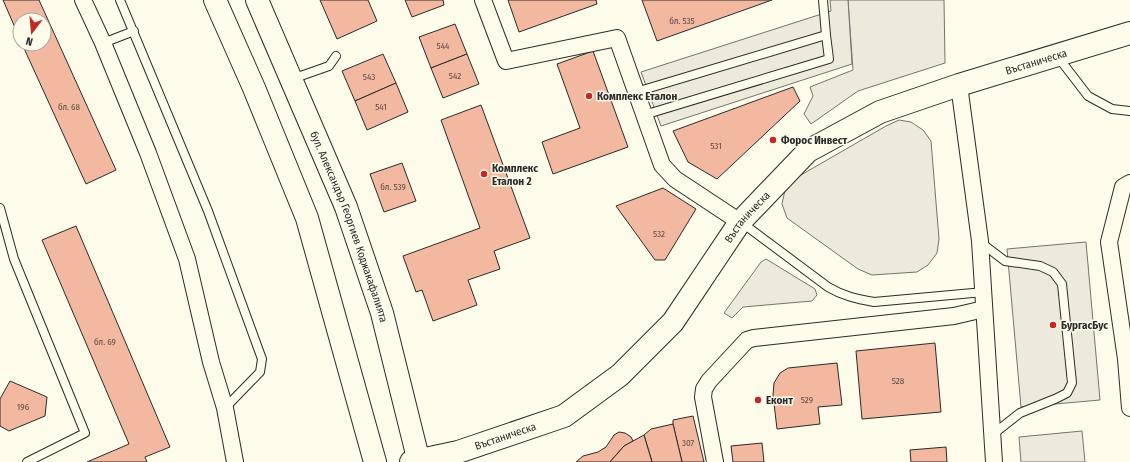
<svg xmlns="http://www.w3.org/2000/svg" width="1130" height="462" font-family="'Fira Sans Condensed',sans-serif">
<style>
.green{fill:#ecebdb;stroke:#74746e}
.parking{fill:#eceadb;stroke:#74746e}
.building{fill:#f2b8a0;stroke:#2b2b2b}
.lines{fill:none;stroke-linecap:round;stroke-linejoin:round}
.lane-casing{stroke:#2b2b2b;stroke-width:10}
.street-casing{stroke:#2b2b2b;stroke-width:18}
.secondary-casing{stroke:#2b2b2b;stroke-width:24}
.lane{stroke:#fdfbea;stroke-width:8}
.street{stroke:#fdfbea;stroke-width:16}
.secondary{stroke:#fdfbea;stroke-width:22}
.poi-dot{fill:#c62828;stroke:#fdfbea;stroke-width:1.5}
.labels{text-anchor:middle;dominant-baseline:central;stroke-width:3;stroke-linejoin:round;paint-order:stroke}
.number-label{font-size:9px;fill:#5d4e48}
.street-label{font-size:11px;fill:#2b2b2b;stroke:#fdfbea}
.poi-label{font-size:11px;font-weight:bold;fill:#2b2b2b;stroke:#fdfbea;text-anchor:start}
</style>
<rect width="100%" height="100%" fill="#fdfbea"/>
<g class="green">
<path d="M848,0H944L945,63L858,91L811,124L804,114L813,96L810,87L853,70Z"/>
<path d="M766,259L815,289L817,295L812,301L743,307L732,318L724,313L761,262Z"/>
</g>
<g class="parking">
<path d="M830,0H848L852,64L661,126L641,72L831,11Z"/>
<path d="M899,120L911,122L923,130L931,141L939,239L937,253L928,265L917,272L872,275L858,269L787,218L782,204L785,190L794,179L886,126Z"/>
<path d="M1086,242L1100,400L1021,407L1007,249Z"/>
<path d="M1082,431L1085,462H1021L1019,437Z"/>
</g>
<g class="building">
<path d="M3,0H39L116,170L86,184L22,44H44V20H20V39Z"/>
<path d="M320,0H368L377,21L337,39Z"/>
<path d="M405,0H443L444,5L412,17Z"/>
<path d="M508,0H596L597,4L519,32Z"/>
<path d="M642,0H772L657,41Z"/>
<path d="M455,24L467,54L431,68L419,37Z"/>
<path d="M593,51L628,147L553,174L542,142L580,128L557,64Z"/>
<path d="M383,54L396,83L355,101L342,71Z"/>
<path d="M467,54L479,84L443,98L431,68Z"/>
<path d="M396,83L408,112L367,130L355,101Z"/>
<path d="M793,87L800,101L717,179L688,162L673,131Z"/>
<path d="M481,105L530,238L494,251L500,269L468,280L477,305L433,321L422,290L416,292L403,256L480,228L441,120Z"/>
<path d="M402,163L416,201L384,212L370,174Z"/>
<path d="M663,188L696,209L665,260H655L616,206Z"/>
<path d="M76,226L170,447L145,457L147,462H87L129,444L42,240Z"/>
<path d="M935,343L941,412L862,419L856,351Z"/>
<path d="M837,363L842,405L818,407L820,424L777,429L773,395L774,383L780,373L788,368Z"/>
<path d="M10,381L47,397L45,416L9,431L0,426V399Z"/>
<path d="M693,416L704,462H682L673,424V420Z"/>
<path d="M673,424L682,462H652L644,435L651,429Z"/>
<path d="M619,432L625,433L631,437L633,441L624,446L610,462H576L583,456L598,452L606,447L614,435Z"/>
<path d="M644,435L652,462H610L624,446Z"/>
<path d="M762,443L764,462H733L731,446Z"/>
<path d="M946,447L947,462H911L910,450Z"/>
</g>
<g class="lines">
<defs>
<g id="lane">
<path d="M120,0L208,211L262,359L260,372L225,408"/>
<path d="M103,43L134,31"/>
<path d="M1058,57L1088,96L1112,109L1130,111"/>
<path d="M292,79L329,66L336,56"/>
<path d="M636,92L826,35L823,0"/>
<path d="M644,115L829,59L826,35"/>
<path d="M0,208L14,259L85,433L27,462"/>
<path d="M741,222L828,287C843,296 857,299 874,302L984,292"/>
<path d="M980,242L1005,261L1040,266L1053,272L1062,284L1072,383L1067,393L1055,399L1020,413L992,435"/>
</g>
<g id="street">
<path d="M83,0L103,43L148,153L187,259L211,362L225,408L235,462"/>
<path d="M483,0L506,61L617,38L662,165L675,179L740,222"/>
<path d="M959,85L980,241L994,462"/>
<path d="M1130,183L1123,187L1109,242L1126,359L1130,408"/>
<path d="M715,462L703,397L704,389L709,381L747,340L754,338L954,316L984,309"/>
</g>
<g id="secondary">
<path d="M215,0L254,88L307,218L375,462"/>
<path id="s1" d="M257,0L346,207L382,313L419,462"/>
<path id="s2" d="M411,462L458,452L564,416L620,375L673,322L740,222L808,151L880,112L959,85L1130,33"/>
</g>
</defs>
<use href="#lane" class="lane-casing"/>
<use href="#street" class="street-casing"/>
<use href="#secondary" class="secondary-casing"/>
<use href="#lane" class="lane"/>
<use href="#street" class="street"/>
<use href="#secondary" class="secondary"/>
</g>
<g class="poi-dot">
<circle cx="589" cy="96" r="4"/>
<circle cx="773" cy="140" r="4"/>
<circle cx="484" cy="174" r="4"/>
<circle cx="1053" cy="325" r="4"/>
<circle cx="758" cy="400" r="4"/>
</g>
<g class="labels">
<g class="number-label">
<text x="682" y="21">бл. 535</text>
<text x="443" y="46">544</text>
<text x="455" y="76">542</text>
<text x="369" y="77">543</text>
<text x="69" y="107">бл. 68</text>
<text x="381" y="107">541</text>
<text x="716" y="146">531</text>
<text x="393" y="187">бл. 539</text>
<text x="659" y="234">532</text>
<text x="105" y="342">бл. 69</text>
<text x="898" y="381">528</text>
<text x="807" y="400">529</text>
<text x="23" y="407">196</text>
<text x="688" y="443">307</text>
</g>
<g class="street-label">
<text stroke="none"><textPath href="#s2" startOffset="769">Въстаническа</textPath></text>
<text stroke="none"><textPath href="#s2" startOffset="433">Въстаническа</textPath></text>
<text stroke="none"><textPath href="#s1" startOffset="245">бул. Александър Георгиев Коджакафалията</textPath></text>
<text stroke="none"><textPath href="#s2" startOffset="98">Въстаническа</textPath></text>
</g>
<g class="poi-label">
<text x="597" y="96">Комплекс Еталон</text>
<text x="781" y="140">Форос Инвест</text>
<text x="492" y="168">Комплекс<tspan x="492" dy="13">Еталон 2</tspan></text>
<text x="1061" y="325">БургасБус</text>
<text x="766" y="400">Еконт</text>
</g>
</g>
<g transform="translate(32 32) rotate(196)"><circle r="19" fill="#fdfbea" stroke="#a9a89e"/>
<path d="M0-3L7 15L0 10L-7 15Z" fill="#c62828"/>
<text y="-6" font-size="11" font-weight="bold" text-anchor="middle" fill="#2b2b2b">N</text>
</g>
</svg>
